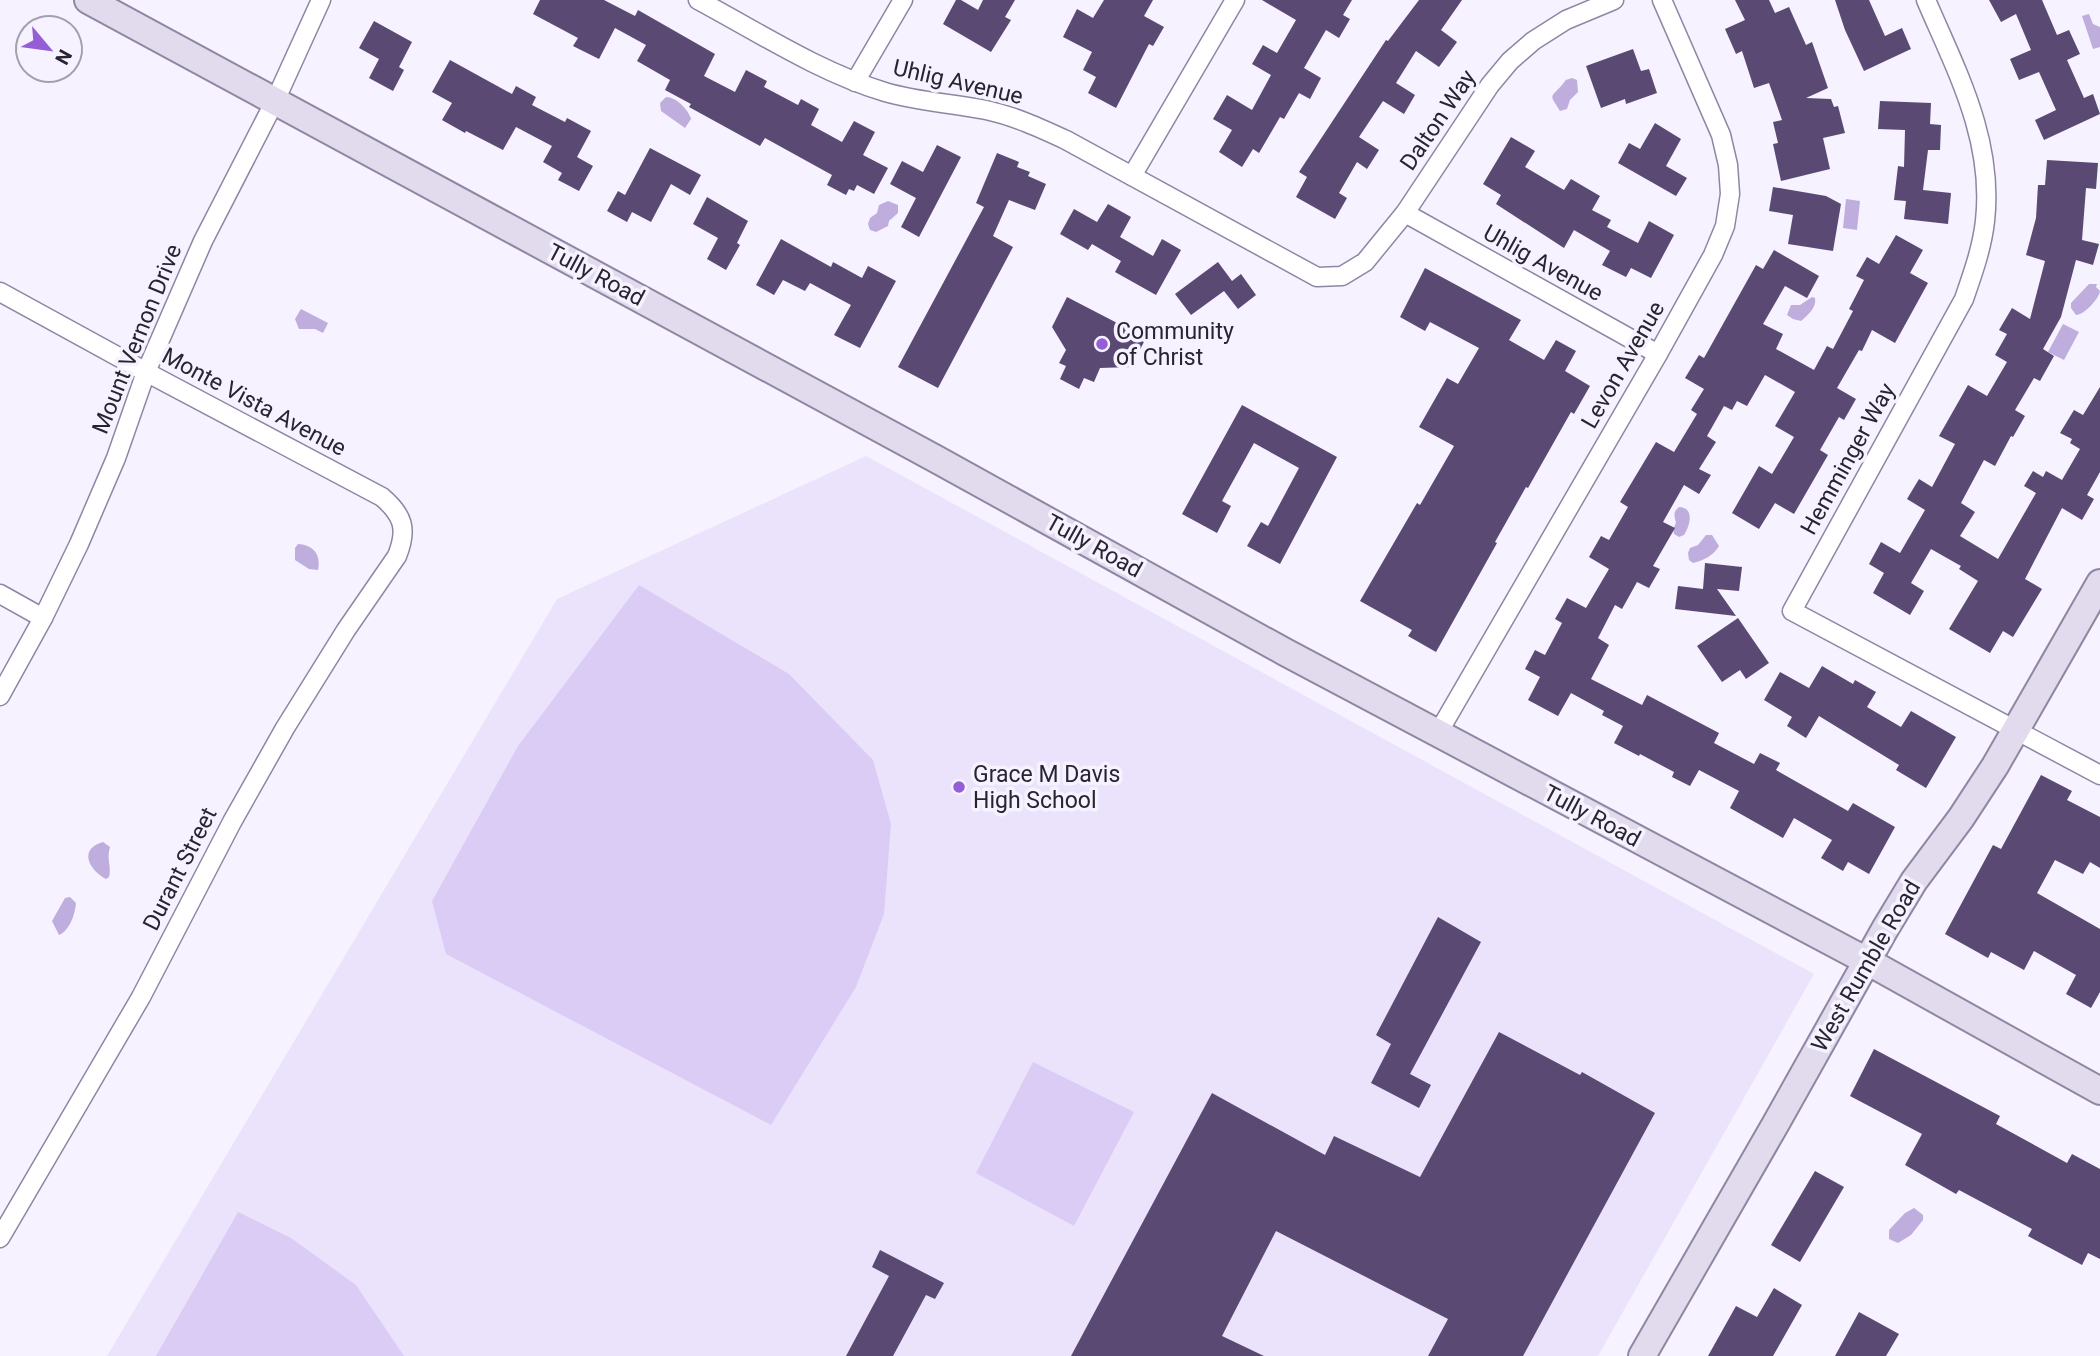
<svg xmlns="http://www.w3.org/2000/svg" width="2100" height="1356" font-family="Roboto,sans-serif">
<style>
.built{fill:#ebe3fb}
.green{fill:#dbccf6}
.water{fill:#bfaddd}
.building{fill:#5a4973}
.lines{fill:none;stroke-linecap:round;stroke-linejoin:round}
.street-casing{stroke:#9086a3;stroke-width:21}
.secondary-casing{stroke:#9086a3;stroke-width:30}
.street{stroke:#fff;stroke-width:18}
.secondary{stroke:#e2dbed;stroke-width:26}
.poi-dot{fill:#945ed6;stroke:#f6f2ff;stroke-width:2.5}
.labels{text-anchor:middle;dominant-baseline:central;stroke-width:7;stroke-linejoin:round;paint-order:stroke}
.street-label{font-size:23px;fill:#282430;stroke:#f6f2ff}
.poi-label{font-size:23px;fill:#282430;stroke:#f6f2ff;text-anchor:start}
</style>
<rect width="100%" height="100%" fill="#f6f2ff"/>
<path class="built" d="M866,456L1814,974L1598,1356H107L557,599Z"/>
<g class="green">
<path d="M639,585L789,674L873,760L891,824L884,914L856,987L771,1125L446,954L432,901L518,746Z"/>
<path d="M1033,1062L1134,1112L1074,1226L976,1173Z"/>
<path d="M238,1212L291,1238L356,1285L404,1356H156Z"/>
</g>
<g class="water">
<path d="M2089,14L2093,24L2100,27V47L2093,49L2082,16Z"/>
<path d="M1572,78L1577,80L1578,92L1570,100L1567,109L1560,111C1550,94 1549,99 1562,85C1568,78 1563,81 1572,78Z"/>
<path d="M666,97C676,97 688,109 691,119L685,128L661,111L660,103Z"/>
<path d="M1846,199L1860,201L1857,230L1843,228Z"/>
<path d="M888,201L898,205V213L889,221L888,226L876,232L870,230L868,224L870,218L877,213L879,205Z"/>
<path d="M2089,284H2097L2096,287L2100,291C2099,299 2084,315 2076,315L2071,308V303Z"/>
<path d="M1812,297L1815,298C1817,307 1808,315 1801,321L1793,319L1787,315L1791,305H1800Z"/>
<path d="M301,309L328,323L323,333L315,329H299L295,319Z"/>
<path d="M2063,324L2079,332L2064,360L2048,352Z"/>
<path d="M1679,507C1695,508 1690,525 1684,535L1679,537L1674,534L1673,529L1676,523C1674,515 1673,512 1679,507Z"/>
<path d="M1706,535H1712L1719,546C1714,555 1703,561 1693,563L1689,560L1688,553L1690,548L1698,545Z"/>
<path d="M298,544C314,545 321,555 318,570L309,569L295,560V548Z"/>
<path d="M103,842L110,847C106,860 112,866 109,877L106,879C89,870 78,849 103,842Z"/>
<path d="M70,897L76,903C75,914 70,930 59,935L52,921L65,898Z"/>
<path d="M1914,1208L1923,1215V1220L1911,1235L1898,1243L1889,1239V1230L1905,1213Z"/>
</g>
<g class="building">
<path d="M540,0H604L635,16L638,10L715,54L704,76L735,92L746,70L767,81L764,87L798,105L801,99L819,109L811,125L842,142L854,121L875,132L863,155L888,168L874,194L857,185L854,191L849,189L846,195L827,185L832,175L765,138L760,146L689,107L691,104L665,90L670,80L637,61L646,45L615,28L599,59L573,46L578,38L533,14Z"/>
<path d="M956,0H961L978,10L983,0H1015L1005,17L1011,20L991,52L943,24Z"/>
<path d="M1104,0H1153L1144,16L1164,27L1153,46L1149,44L1116,108L1088,93L1096,77L1083,70L1092,52L1063,37L1077,9L1093,18Z"/>
<path d="M1262,0H1352L1343,15L1350,19L1339,38L1326,30L1304,68L1321,78L1310,99L1299,93L1284,119L1280,117L1259,153L1253,149L1242,167L1219,152L1232,130L1213,119L1227,95L1252,110L1271,75L1252,64L1263,45L1277,53L1296,20Z"/>
<path d="M1419,0H1462L1441,30L1457,42L1439,67L1416,51L1396,83L1415,95L1404,114L1383,101L1359,137L1379,150L1367,169L1357,162L1339,193L1347,198L1335,219L1296,197L1307,177L1299,172L1386,40L1388,41Z"/>
<path d="M1735,0H1769L1775,13L1789,7L1806,45L1812,42L1828,88L1806,98L1831,99L1834,107L1838,106L1845,133L1823,138L1830,169L1781,181L1773,144L1778,143L1773,122L1782,120L1769,83L1754,88L1742,51L1736,54L1725,29L1745,20Z"/>
<path d="M1835,0H1869L1885,36L1902,28L1911,49L1864,71L1845,30Z"/>
<path d="M1989,0H2042L2057,35L2069,30L2080,54L2067,60L2084,98L2093,94L2100,114L2044,140L2035,120L2056,110L2039,72L2019,80L2010,59L2031,50L2016,14L2001,22Z"/>
<path d="M374,21L412,42L399,67L404,70L393,91L369,78L379,59L359,48Z"/>
<path d="M1633,49L1641,71L1649,69L1657,93L1626,104L1625,99L1601,108L1586,66Z"/>
<path d="M450,60L512,94L516,86L536,97L532,105L565,122L567,118L591,131L577,157L593,166L579,191L558,180L562,173L543,162L552,146L516,127L503,150L466,131L465,133L442,120L452,103L432,92Z"/>
<path d="M1880,101L1931,103L1930,124L1941,125L1940,150H1928L1923,190L1951,193L1948,224L1904,219L1906,201L1894,200L1898,166L1904,167L1905,130L1878,129Z"/>
<path d="M1655,123L1681,139L1666,166L1687,178L1676,196L1618,163L1629,143L1640,149Z"/>
<path d="M1511,137L1535,151L1525,167L1564,190L1571,179L1600,196L1592,210L1611,220L1607,227L1638,243L1649,221L1674,235L1651,278L1631,268L1626,277L1602,265L1610,251L1574,230L1564,248L1496,204L1501,195L1483,184Z"/>
<path d="M937,145L961,157L919,237L901,227L916,198L890,184L902,161L923,172Z"/>
<path d="M650,148L701,175L690,195L671,184L651,222L632,212L627,222L607,211L618,191L625,195Z"/>
<path d="M997,153L1019,162L1017,167L1030,172L1028,176L1046,184L1035,210L1009,200L993,236L1013,247L938,388L898,367L984,207L976,203Z"/>
<path d="M2047,160L2098,163L2096,189L2086,188L2082,240L2099,244L2093,265L2076,260L2061,317L2043,349L2054,356L2040,381L2034,378L2015,410L2025,416L2013,437L2011,436L1995,466L1984,460L1961,503L1975,512L1960,536L1998,559L2036,493L2024,486L2033,471L2043,477L2046,471L2062,480L2080,449L2070,443L2072,439L2060,433L2074,410L2083,415L2100,387V472L2087,495L2094,499L2082,520L2062,508L2025,579L2042,589L2013,637L2003,631L1990,653L1949,629L1978,581L1959,569L1961,566L1931,549L1911,583L1924,591L1910,615L1873,593L1884,573L1869,564L1881,542L1900,553L1925,510L1907,499L1919,479L1932,487L1955,444L1939,436L1968,385L1987,396L2007,362L1995,355L2007,334L1999,330L2012,308L2030,319L2045,261L2026,255L2036,218L2038,185H2045Z"/>
<path d="M1773,187L1826,196L1841,204L1833,251L1788,244L1793,215L1769,211Z"/>
<path d="M707,197L748,221L737,243L740,245L726,270L707,259L718,238L693,224Z"/>
<path d="M1108,204L1131,217L1120,237L1153,256L1162,239L1181,250L1156,295L1115,272L1121,261L1092,244L1088,250L1060,234L1074,209L1097,222Z"/>
<path d="M1896,235L1923,250L1910,273L1928,283L1895,343L1872,330L1862,351L1859,350L1837,388L1856,399L1844,420L1839,417L1820,450L1828,455L1794,514L1775,503L1759,529L1732,513L1759,466L1772,474L1794,437L1775,426L1795,392L1765,375L1747,406L1737,401L1732,410L1724,406L1707,436L1716,442L1699,469L1711,475L1699,494L1684,485L1663,522L1675,528L1653,566L1660,569L1649,588L1637,582L1622,609L1615,605L1598,638L1609,645L1591,679L1642,705L1647,695L1719,733L1714,743L1754,764L1760,753L1780,763L1776,770L1848,811L1853,803L1895,827L1869,874L1848,862L1843,871L1821,858L1832,840L1794,818L1783,838L1730,808L1739,791L1699,770L1690,786L1672,777L1674,772L1640,754L1639,756L1614,743L1623,726L1602,715L1604,711L1571,693L1558,716L1528,700L1540,677L1525,669L1535,650L1545,655L1562,623L1555,619L1567,598L1586,608L1609,569L1589,557L1601,536L1609,540L1628,507L1620,502L1656,442L1674,452L1697,414L1691,410L1704,389L1685,378L1699,355L1704,358L1756,265L1763,269L1774,250L1819,276L1807,298L1785,286L1763,324L1783,334L1776,349L1814,370L1827,346L1833,349L1853,311L1849,309L1864,280L1856,276L1867,257L1879,264Z"/>
<path d="M781,239L831,267L833,262L862,278L868,266L896,281L860,348L834,335L851,305L810,283L805,291L783,280L774,295L756,285Z"/>
<path d="M1218,262L1232,281L1241,274L1256,295L1238,309L1224,291L1191,315L1175,294Z"/>
<path d="M1425,268L1521,320L1509,340L1544,360L1556,340L1576,351L1565,371L1590,386L1574,414L1571,412L1528,488L1526,487L1495,542L1497,543L1436,652L1408,636L1412,630L1360,601L1417,503L1420,505L1454,446L1419,427L1447,378L1458,384L1479,348L1430,322L1425,331L1400,317Z"/>
<path d="M1067,297L1146,338L1131,367L1100,368L1094,382L1084,378L1079,389L1060,379L1066,366L1059,363L1066,350L1052,327Z"/>
<path d="M1242,405L1337,457L1280,564L1247,546L1261,522L1268,526L1299,468L1254,443L1222,501L1231,506L1217,533L1182,514Z"/>
<path d="M1705,563L1742,567L1739,591L1717,589L1736,616L1675,609L1678,586L1703,589Z"/>
<path d="M1738,618L1769,663L1746,679L1740,670L1722,682L1697,646Z"/>
<path d="M1822,666L1853,684L1855,680L1876,692L1867,707L1901,727L1911,711L1956,737L1926,788L1896,770L1899,765L1819,716L1806,738L1787,726L1792,717L1764,700L1780,672L1809,688Z"/>
<path d="M2041,775L2072,791L2067,800L2100,817V868L2090,862L2083,874L2055,860L2037,893L2100,929V992L2091,1008L2066,994L2076,975L2034,951L2024,970L1991,952L1988,958L1945,934L1993,845L2001,849Z"/>
<path d="M1438,917L1481,942L1410,1074L1431,1085L1419,1108L1371,1083L1391,1044L1376,1035Z"/>
<path d="M1499,1032L1580,1075L1582,1072L1655,1113L1523,1356H1428L1448,1319L1276,1231L1222,1336L1264,1356H1071L1212,1093L1325,1155L1334,1136L1420,1177Z"/>
<path d="M1874,1049L2000,1116L1996,1124L2067,1163L2072,1154L2100,1169V1259L2088,1253L2082,1265L2028,1236L2032,1229L1959,1190L1956,1194L1905,1165L1922,1134L1850,1096Z"/>
<path d="M1815,1171L1844,1187L1800,1262L1771,1245Z"/>
<path d="M880,1250L944,1283L935,1299L926,1295L893,1356H846L889,1276L872,1267Z"/>
<path d="M1774,1288L1802,1305L1773,1356H1708L1736,1306L1757,1317Z"/>
<path d="M1859,1312L1899,1334L1886,1356H1835Z"/>
</g>
<g class="lines">
<defs>
<g id="street">
<path d="M698,0C758,32 819,72 885,92C918,102 952,103 986,110C1014,116 1040,128 1066,140L1317,277L1342,276L1365,262L1405,213L1490,85L1510,61L1533,41L1566,20L1614,0"/>
<path d="M1926,0C1957,72 1994,140 1985,221C1982,248 1973,273 1964,299L1792,611L2100,775"/>
<path d="M855,82L903,0"/>
<path d="M1132,176L1235,0"/>
<path d="M1405,213L1658,354"/>
<path d="M0,292L146,372L382,497C403,515 408,529 397,556L346,630L285,728L232,822L141,997L0,1238"/>
<path d="M0,594L43,618"/>
<path d="M0,696L43,618L79,544L116,458L146,372L203,241L275,101L321,0"/>
<path d="M1438,733L1658,354L1713,255L1725,226L1730,194L1728,165L1721,135L1662,0"/>
</g>
<g id="secondary">
<path d="M88,0L936,459L1285,652L1867,961L2100,1091"/>
<path d="M1642,1356L1775,1125L1885,929L1914,881L1961,818L1995,766L2100,583"/>
</g>
</defs>
<use href="#street" class="street-casing"/>
<use href="#secondary" class="secondary-casing"/>
<use href="#street" class="street"/>
<use href="#secondary" class="secondary"/>
</g>
<g class="poi-dot">
<circle cx="1102" cy="344" r="7"/>
<circle cx="959" cy="787" r="7"/>
</g>
<g class="labels">
<g class="street-label">
<text transform="translate(958 82) rotate(13)">Uhlig Avenue</text>
<text transform="translate(1438 120) rotate(-56)">Dalton Way</text>
<text transform="translate(1543 263) rotate(29)">Uhlig Avenue</text>
<text transform="translate(596 275) rotate(28)">Tully Road</text>
<text transform="translate(137 339) rotate(-68)">Mount Vernon Drive</text>
<text transform="translate(1623 365) rotate(-60)">Levon Avenue</text>
<text transform="translate(254 402) rotate(28)">Monte Vista Avenue</text>
<text transform="translate(1848 459) rotate(-61)">Hemminger Way</text>
<text transform="translate(1094 546) rotate(29)">Tully Road</text>
<text transform="translate(1592 816) rotate(28)">Tully Road</text>
<text transform="translate(180 869) rotate(-63)">Durant Street</text>
<text transform="translate(1866 966) rotate(-60)">West Rumble Road</text>
</g>
<g class="poi-label">
<text x="1116" y="331">Community<tspan x="1116" dy="26">of Christ</tspan></text>
<text x="973" y="774">Grace M Davis<tspan x="973" dy="26">High School</tspan></text>
</g>
</g>
<g transform="translate(49 49) rotate(119)"><circle r="33" fill="#f6f2ff" stroke="#a4a0ac" stroke-width="2"/>
<path d="M0-5L12 26L0 18L-12 26Z" fill="#945ed6"/>
<text y="-10" font-size="19" font-weight="bold" text-anchor="middle" fill="#282430">N</text>
</g>
</svg>
